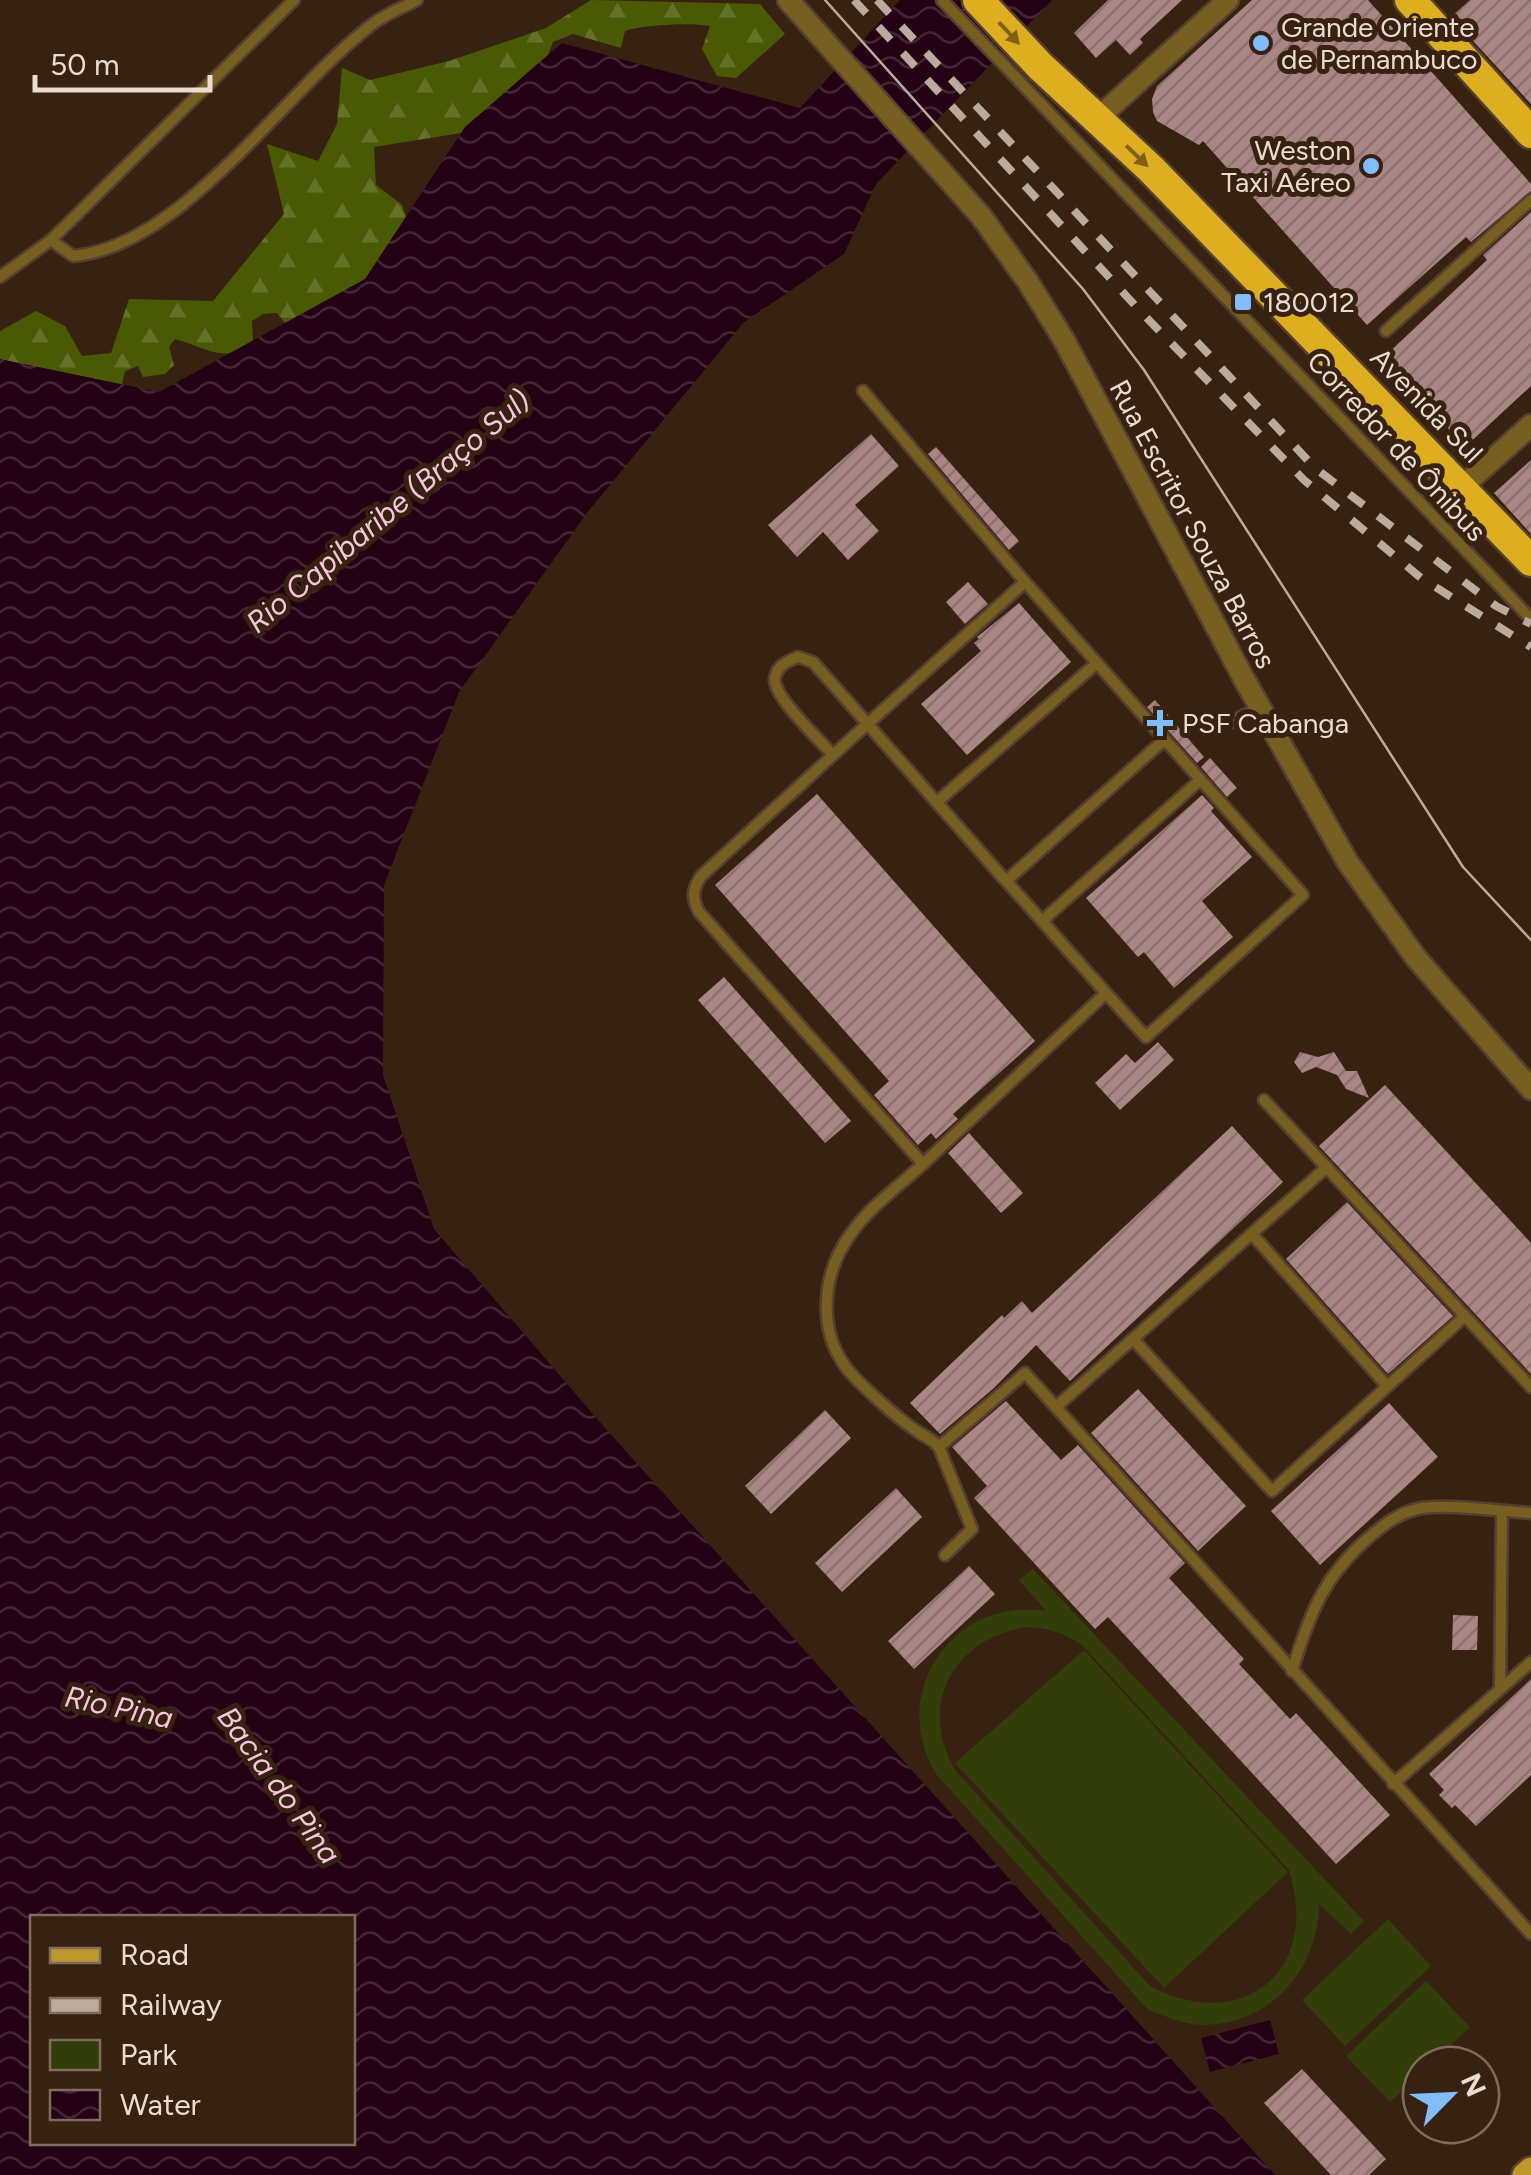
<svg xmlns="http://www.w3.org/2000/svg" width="1531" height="2175" font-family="Figtree,sans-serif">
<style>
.forest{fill:url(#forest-firs)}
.park{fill:#323d09;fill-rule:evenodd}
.water{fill:url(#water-waves);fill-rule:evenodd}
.building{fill:url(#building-hatch)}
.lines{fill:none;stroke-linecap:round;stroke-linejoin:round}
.lane-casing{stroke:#543f30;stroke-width:15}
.street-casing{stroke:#543f30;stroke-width:25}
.primary-casing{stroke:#543f30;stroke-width:30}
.highway-casing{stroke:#543f30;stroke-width:35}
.lane{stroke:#775f21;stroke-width:10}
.street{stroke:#775f21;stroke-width:20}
.primary{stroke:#bf982c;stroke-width:25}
.highway{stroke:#deae21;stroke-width:30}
.tram{stroke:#bbaa9e;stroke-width:2.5}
.rail{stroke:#bbaa9e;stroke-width:8;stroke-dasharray:18 18;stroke-linecap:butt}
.oneway{fill:#826018}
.poi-dot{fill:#80bdfa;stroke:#372111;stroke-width:4}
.labels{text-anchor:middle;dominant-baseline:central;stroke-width:10;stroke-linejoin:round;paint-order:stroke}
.poi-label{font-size:28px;fill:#ebdcd2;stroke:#372111;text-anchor:start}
.street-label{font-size:28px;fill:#ebdcd2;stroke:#372111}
.water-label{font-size:30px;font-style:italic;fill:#f7c5dd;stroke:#372111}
</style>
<defs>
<pattern id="forest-firs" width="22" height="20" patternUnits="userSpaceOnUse" patternTransform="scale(2.5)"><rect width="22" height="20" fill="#4a5a04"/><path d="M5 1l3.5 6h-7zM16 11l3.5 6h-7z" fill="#647128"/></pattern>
<pattern id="water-waves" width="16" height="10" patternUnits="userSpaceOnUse" patternTransform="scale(2.5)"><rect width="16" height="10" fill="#230014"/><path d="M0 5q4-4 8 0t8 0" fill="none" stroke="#432535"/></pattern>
<pattern id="building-hatch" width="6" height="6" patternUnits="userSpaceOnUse" patternTransform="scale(2.5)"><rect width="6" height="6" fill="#a98584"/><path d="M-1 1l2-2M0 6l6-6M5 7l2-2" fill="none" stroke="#8b716f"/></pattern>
</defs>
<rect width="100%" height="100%" fill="#372111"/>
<path class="forest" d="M591,0L760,4L785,34L736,78L717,76L702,49L710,26C693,22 641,25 625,31L621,48L573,34L553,42L548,55L520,79L476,139L461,133L374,147L376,185L402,205L406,217L393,277L285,323L277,313L263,314L252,321L253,340C227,366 207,348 175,339L169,347L174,365L165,374L143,377L138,366L125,371L122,384L109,389L0,364V331L36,311L65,326L82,356L111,353L129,299L213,301L284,214L267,144L318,161L337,124L342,68L370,80L449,61L546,28Z"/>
<g class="park">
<path d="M1033,1569L1364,1921L1351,1934L1319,1904C1318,1971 1269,2026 1201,2025C1182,2024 1165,2016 1148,2010L936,1774C887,1694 953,1596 1046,1611L1019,1580ZM1026,1627C1049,1628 1064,1633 1082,1645L1289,1870C1321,1971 1243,2035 1150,1986L955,1770C917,1704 954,1639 1026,1627Z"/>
<path d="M1084,1650L1288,1872L1164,1988L955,1763Z"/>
<path d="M1388,1919L1431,1966L1345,2046L1302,2000Z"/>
<path d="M1426,1981L1470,2027L1429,2065H1421V2073L1390,2102L1346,2056Z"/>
</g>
<g class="water">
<path d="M900,0H1052L876,184L844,254L743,323L587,513L459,692L384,885L383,1075L434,1229L605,1428L1275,2175H0V359L159,392L365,279L465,127L562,43L800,108ZM32,1918H352V2142H32Z"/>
<path d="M1270,2020L1279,2054L1210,2072L1201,2038Z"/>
</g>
<g class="building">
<path d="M1108,0H1182L1140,39L1143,43L1130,55L1116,40L1096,58L1074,33Z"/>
<path d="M1252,0H1368L1531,184V191L1471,242L1466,237L1367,325L1203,141L1199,145L1157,121L1153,112L1152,99L1157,86Z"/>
<path d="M1470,0H1531V104L1451,17Z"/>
<path d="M1531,212V386L1465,447L1384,357L1487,260L1483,255Z"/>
<path d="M871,434L899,466L855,505L879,531L848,560L823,532L797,557L768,525Z"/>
<path d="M936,447L1019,541L1009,550L928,454Z"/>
<path d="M1531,460V534L1494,493Z"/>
<path d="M968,582L988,604L965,624L946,602Z"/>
<path d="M1019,603L1071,662L967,755L921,704L981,651L974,643L979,639L977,637Z"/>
<path d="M1155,700L1204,757L1197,763L1147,707Z"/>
<path d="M1210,758L1237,788L1227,797L1201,767Z"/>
<path d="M817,794L1035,1041L953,1114L958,1119L936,1139L931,1133L918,1145L874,1095L889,1081L715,885Z"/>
<path d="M1202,795L1214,808L1211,811L1252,857L1202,901L1233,937L1174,988L1144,952L1138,957L1086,898Z"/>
<path d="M724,977L851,1121L825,1143L698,1000Z"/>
<path d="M1158,1042L1174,1060L1120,1110L1095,1083L1126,1054L1135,1063Z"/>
<path d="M1300,1052L1318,1057L1334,1052L1346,1071H1357L1369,1098L1346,1089L1337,1075L1316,1067L1302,1073L1294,1062Z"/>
<path d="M1385,1085L1531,1243V1374L1319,1146Z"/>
<path d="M1232,1126L1283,1182L1070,1381L1036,1345L994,1388L940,1434L910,1403L1002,1315L1004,1318L1022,1301L1032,1313Z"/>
<path d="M969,1133L1023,1193L1001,1213L948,1153Z"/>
<path d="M1347,1202L1453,1316L1388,1374L1286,1259Z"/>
<path d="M1138,1389L1246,1506L1198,1551L1091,1433Z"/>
<path d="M1006,1401L1061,1460L1078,1445L1185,1563L1169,1578L1244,1659L1239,1664L1290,1719L1296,1713L1390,1815L1336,1864L1108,1617L1095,1629L974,1498L987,1486L952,1447Z"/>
<path d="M1389,1403L1438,1457L1320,1565L1271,1511Z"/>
<path d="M825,1410L851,1438L771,1514L745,1486Z"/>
<path d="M896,1488L922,1517L842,1592L815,1563Z"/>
<path d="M969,1566L995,1594L914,1669L888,1641Z"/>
<path d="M1453,1615L1478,1616L1477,1650H1452Z"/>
<path d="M1531,1679V1775L1476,1826L1455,1805L1452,1808L1439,1795L1444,1790L1429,1774Z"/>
<path d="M1302,2069L1386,2159L1369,2175H1331L1264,2103Z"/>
</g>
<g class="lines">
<defs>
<g id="lane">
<path d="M942,0L1531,619"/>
<path d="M51,240L73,256C182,247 285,91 370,26C383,15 402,8 417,0"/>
<path d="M0,277L51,240L294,0"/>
<path d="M1386,331L1531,200"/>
<path d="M863,391L1025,582L1303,895L1146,1037L1106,993"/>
<path d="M1232,722L1259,707"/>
<path d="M1164,740L1006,881L813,662L798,657C788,661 777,665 775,678C772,696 820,740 833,755L701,876C692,890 692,898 699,912L923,1164L1106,993L1042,921L1200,780"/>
<path d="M833,755L1025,582"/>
<path d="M937,802L1097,663"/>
<path d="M1006,881L1042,921"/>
<path d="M1264,1100L1531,1387"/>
<path d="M923,1164C899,1186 868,1208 850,1235C823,1272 817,1327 845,1366C856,1381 898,1419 914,1429C923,1436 931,1438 939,1447L972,1529L945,1555"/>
<path d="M1252,1234L1387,1386"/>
<path d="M1133,1339L1272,1491L1465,1316"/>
<path d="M1056,1407L1327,1167"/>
<path d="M939,1447L1025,1373L1531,1934"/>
<path d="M1292,1671C1309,1616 1323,1577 1368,1538C1385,1524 1399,1512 1422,1508C1451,1504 1500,1511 1531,1513"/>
<path d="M1500,1689L1502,1511"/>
<path d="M1393,1784L1531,1662"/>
</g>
<g id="street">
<path d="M788,0L981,216L1028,282L1064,340L1244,679L1347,861L1416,958L1531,1089"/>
<path d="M1098,118L1228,0"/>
<path d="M1462,487L1531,425"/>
</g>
<path id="primary" d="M1525,2175L1531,2170"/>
<g id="highway">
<path d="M978,0L1040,66L1151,169L1531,561"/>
<path d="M1410,0L1531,133"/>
</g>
</defs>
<use href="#lane" class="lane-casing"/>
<use href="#street" class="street-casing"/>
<use href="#primary" class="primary-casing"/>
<use href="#highway" class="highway-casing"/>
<use href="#lane" class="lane"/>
<use href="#street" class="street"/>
<use href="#primary" class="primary"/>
<use href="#highway" class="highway"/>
<path class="tram" d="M825,0L1083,289L1144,370L1463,867L1531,940"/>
<g class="rail">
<path d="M854,0L1142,313L1304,480L1421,578L1531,647"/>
<path d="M877,0L1315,468L1496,606L1531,624"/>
</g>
</g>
<defs><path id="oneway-solid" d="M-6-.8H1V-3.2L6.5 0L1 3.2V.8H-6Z" transform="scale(2.5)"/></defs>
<g class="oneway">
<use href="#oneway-solid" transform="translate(1009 33) rotate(47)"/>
<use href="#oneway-solid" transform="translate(1137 156) rotate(44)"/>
</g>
<g class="poi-dot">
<circle cx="1261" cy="43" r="10"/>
<circle cx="1371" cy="166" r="10"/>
<rect x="1233" y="292" width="20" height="20" rx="5"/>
<path d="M1155 708h10v10h10v10h-10v10h-10v-10h-10v-10h10z"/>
</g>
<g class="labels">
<g class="poi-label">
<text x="1281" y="27">Grande Oriente<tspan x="1281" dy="32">de Pernambuco</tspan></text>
<text x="1351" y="150" text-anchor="end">Weston<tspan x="1351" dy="32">Taxi Aéreo</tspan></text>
<text x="1263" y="302">180012</text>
<text x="1182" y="723">PSF Cabanga</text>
</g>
<g class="street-label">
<text transform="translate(1427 405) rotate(46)">Avenida Sul</text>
<text transform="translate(1397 446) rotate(47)">Corredor de Ônibus</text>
<text transform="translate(1193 524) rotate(62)">Rua Escritor Souza Barros</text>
</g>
<g class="water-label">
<text transform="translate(388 511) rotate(-40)">Rio Capibaribe (Braço Sul)</text>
<text transform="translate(119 1707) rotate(12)">Rio Pina</text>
<text transform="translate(279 1785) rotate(54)">Bacia do Pina</text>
</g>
</g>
<rect x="30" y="1915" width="325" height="230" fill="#372111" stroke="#7f6c5e" stroke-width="2.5"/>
<rect x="50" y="1948" width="50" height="15" fill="#bf982c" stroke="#7f6c5e" stroke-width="2.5"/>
<text x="120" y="1965" font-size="30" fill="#ebdcd2">Road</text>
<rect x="50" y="1998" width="50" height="15" fill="#bbaa9e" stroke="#7f6c5e" stroke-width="2.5"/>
<text x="120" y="2015" font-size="30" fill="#ebdcd2">Railway</text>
<rect x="50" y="2040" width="50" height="30" fill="#323d09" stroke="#7f6c5e" stroke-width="2.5"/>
<text x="120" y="2065" font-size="30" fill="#ebdcd2">Park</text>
<rect x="50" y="2090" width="50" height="30" fill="url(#water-waves)" stroke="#7f6c5e" stroke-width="2.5"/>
<text x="120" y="2115" font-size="30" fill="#ebdcd2">Water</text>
<g transform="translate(1451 2095) rotate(66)"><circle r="48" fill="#372111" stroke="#7f6c5e" stroke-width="2.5"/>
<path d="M0-8L18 38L0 25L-18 38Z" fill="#80bdfa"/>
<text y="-15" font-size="28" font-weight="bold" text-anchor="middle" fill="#ebdcd2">N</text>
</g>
<path d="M35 75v15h175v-15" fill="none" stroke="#ebdcd2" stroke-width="5"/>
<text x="50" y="75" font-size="30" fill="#ebdcd2" stroke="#372111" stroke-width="8" paint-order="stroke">50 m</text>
</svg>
